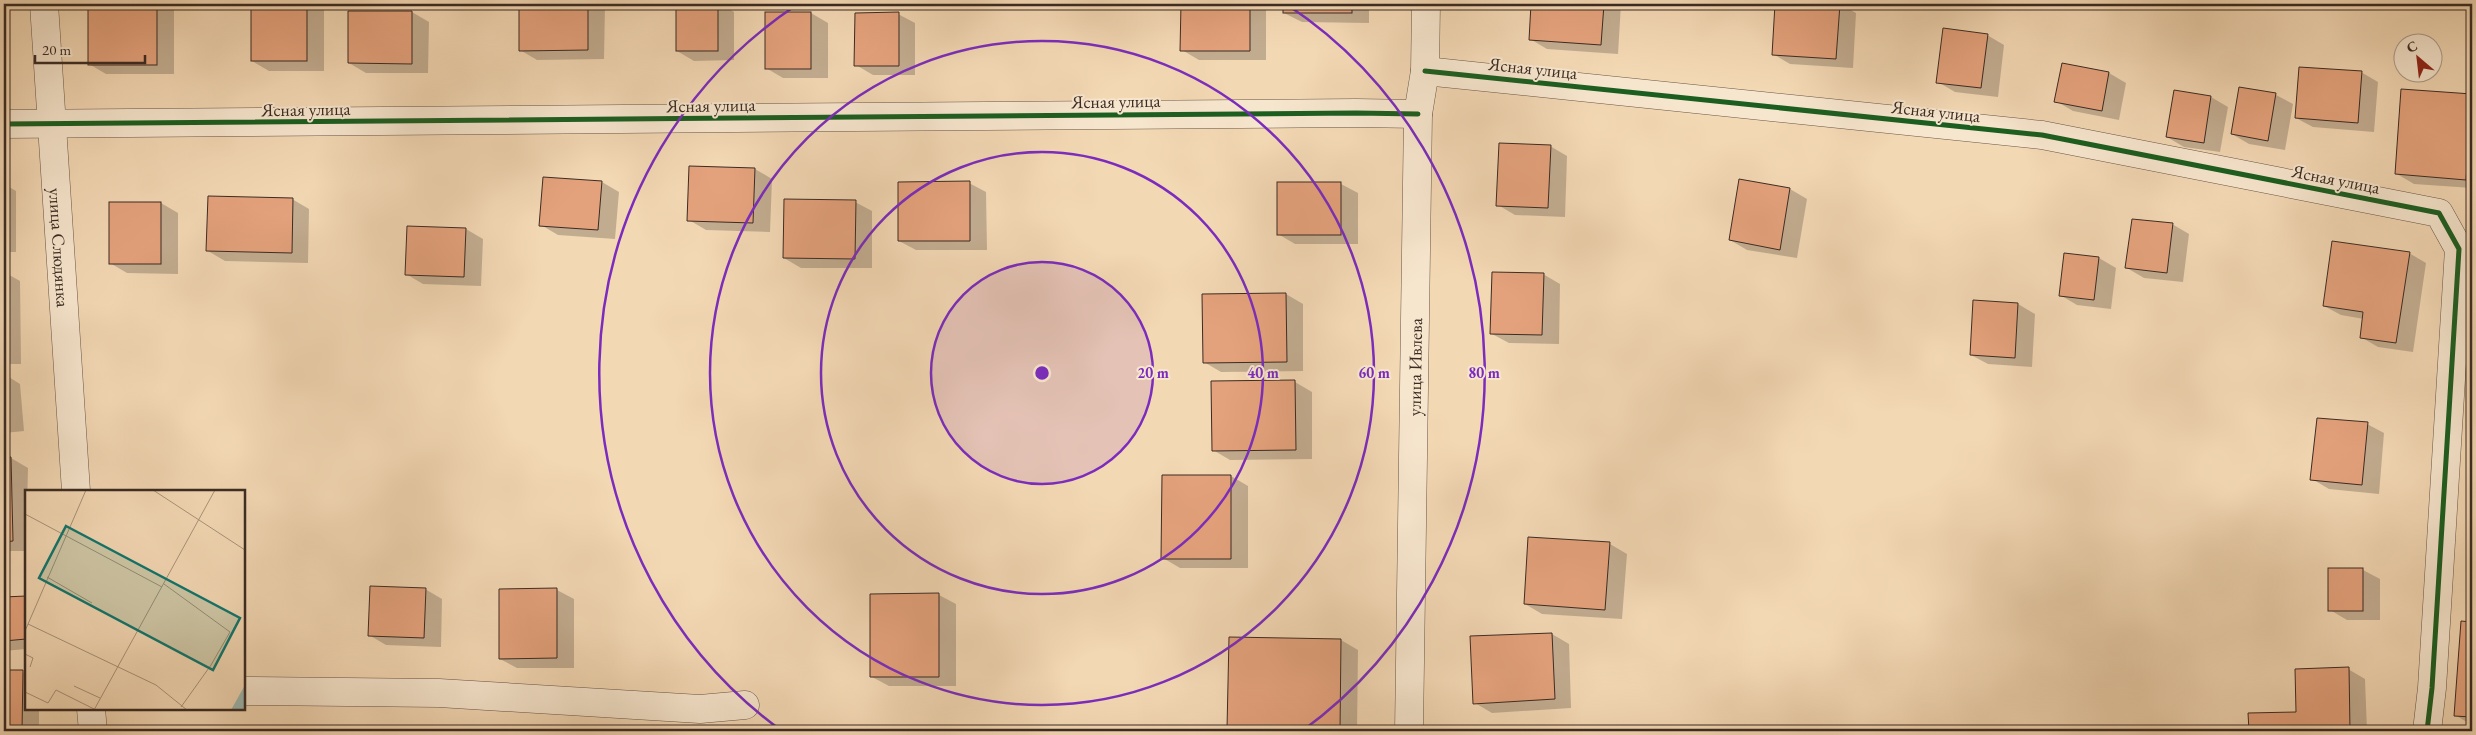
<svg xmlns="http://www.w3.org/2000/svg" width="2476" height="735" font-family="'EB Garamond',serif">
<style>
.shadow{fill:#0003}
.building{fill:#e4a27c;stroke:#3b2b23}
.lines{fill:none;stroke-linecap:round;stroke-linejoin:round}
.minor-casing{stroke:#695647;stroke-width:29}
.minor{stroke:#f7e6ce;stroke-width:28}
.cycleway-casing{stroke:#f7e6ce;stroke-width:8}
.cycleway{stroke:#1b5e20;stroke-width:5}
.ring{fill:none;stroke:#7b2cbf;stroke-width:2.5}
.labels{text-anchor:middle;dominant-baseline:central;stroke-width:4;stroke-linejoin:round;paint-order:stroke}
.street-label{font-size:18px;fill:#3b2b23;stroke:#f7e6ce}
.inset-road{fill:none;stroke:#a9937a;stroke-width:1}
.view{fill:#0f766e;fill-opacity:0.15;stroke:#0f766e;stroke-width:2.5}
.inset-edge{fill:none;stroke:#3b2b23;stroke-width:2.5}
.centre{fill:#7b2cbf;stroke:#f7e6ce;stroke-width:2.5}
.ring-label{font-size:15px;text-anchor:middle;font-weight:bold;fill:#7b2cbf;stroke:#f7e6ce;stroke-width:4;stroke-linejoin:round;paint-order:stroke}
</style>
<rect width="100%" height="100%" fill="#f3d8b4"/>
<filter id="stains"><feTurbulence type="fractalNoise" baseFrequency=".004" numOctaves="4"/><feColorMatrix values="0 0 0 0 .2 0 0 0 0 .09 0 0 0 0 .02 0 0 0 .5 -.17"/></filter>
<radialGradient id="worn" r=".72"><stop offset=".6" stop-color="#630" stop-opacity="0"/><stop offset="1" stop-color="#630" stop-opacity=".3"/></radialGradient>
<g class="shadow">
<path d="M89,4H174V74H106L89,64Z"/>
<path d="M252,4H324V71H269L252,61Z"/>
<path d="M520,4H605L604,59L537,60L520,50Z"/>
<path d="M677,4H721L734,12V60L694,61L677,51Z"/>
<path d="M1182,4H1266V60H1199L1182,50Z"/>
<path d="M1285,4H1369V23L1302,22L1284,13Z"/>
<path d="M1532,4H1621L1618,54L1547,49L1530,39Z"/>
<path d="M1777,4H1840L1856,13L1853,68L1790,64L1773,54Z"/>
<path d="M412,12L429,22L428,73H366L349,63Z"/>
<path d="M811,13L828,23V78H783L766,68Z"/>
<path d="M898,14L915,23V75H873L856,65Z"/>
<path d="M1987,35L2004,45L1998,97L1955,92L1938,82Z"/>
<path d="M2361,72L2378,82L2374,132L2313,127L2296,118Z"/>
<path d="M2109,73L2126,83L2119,120L2073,111L2056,101Z"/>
<path d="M2240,88L2276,95L2293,104L2285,150L2249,144L2232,134Z"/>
<path d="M2175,91L2211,97L2228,107L2220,152L2184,147L2167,137Z"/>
<path d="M2471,95L2472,188L2414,184L2397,174Z"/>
<path d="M1550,146L1567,156L1565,217L1515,215L1498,205Z"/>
<path d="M755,169L772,179L770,232L706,230L689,220Z"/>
<path d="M602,182L619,192L615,239L558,235L541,225Z"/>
<path d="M969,183L986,192L987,250H916L899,241Z"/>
<path d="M1279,183L1341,184L1358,193V244H1295L1278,234Z"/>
<path d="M4,184L16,191V252H4Z"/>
<path d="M1790,189L1807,199L1797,258L1747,250L1730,240Z"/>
<path d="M292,199L309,209L308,263L225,261L208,251Z"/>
<path d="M855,202L872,211V268H801L784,258Z"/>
<path d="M161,203L178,213V274L127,273L110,263Z"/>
<path d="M2172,224L2189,234L2183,282L2144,278L2127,268Z"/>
<path d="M408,227L466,229L483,239L481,286L423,284L406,274Z"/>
<path d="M2409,253L2426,263L2413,352L2378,347L2361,337L2364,319L2341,315L2324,306Z"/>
<path d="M2065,254L2099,258L2116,268L2111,309L2077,305L2060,295Z"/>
<path d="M4,272L20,281L21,364H4Z"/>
<path d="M1543,274L1560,284L1559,344L1509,343L1492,334Z"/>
<path d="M1286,294L1303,304V371L1221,372L1204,362Z"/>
<path d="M2018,304L2035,314L2032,367L1988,364L1971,355Z"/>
<path d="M4,374L20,384L24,431L4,433Z"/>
<path d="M1295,382L1312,392V459L1230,460L1213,450Z"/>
<path d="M2367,424L2384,433L2379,494L2329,489L2312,479Z"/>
<path d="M11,458L28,468L26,551H4V459Z"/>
<path d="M1231,476L1248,486V568H1180L1163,558Z"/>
<path d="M1610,544L1627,554L1622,619L1542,614L1525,604Z"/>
<path d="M2363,570L2380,579V620H2347L2330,610Z"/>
<path d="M425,589L442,599L441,647L386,645L369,635Z"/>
<path d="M557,590L574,599V668H517L500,659Z"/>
<path d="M939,595L956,604V686H889L872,677Z"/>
<path d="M26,597V649L4,651V598Z"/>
<path d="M2462,623L2472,624V725L2455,715Z"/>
<path d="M1552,634L1569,644L1571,708L1492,713L1475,703Z"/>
<path d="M1341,640L1358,650L1357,731H1233L1229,729Z"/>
<path d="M2348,669L2365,679L2367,731H2250V714L2297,713Z"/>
<path d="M4,672H22L26,674V709H39V731H4Z"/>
</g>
<g class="building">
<rect x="88" y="4" width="69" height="61"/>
<rect x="251" y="4" width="56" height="57"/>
<path d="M519,4H588V50L519,51Z"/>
<rect x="676" y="4" width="42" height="47"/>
<path d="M1181,4H1250V51H1180Z"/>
<rect x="1283" y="4" width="69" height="9"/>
<path d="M1531,4H1604L1601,45L1529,40Z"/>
<path d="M1775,4H1840L1836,59L1772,55Z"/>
<path d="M348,11H412V64L348,63Z"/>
<rect x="765" y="12" width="46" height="57"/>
<path d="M899,12V66H854L855,13Z"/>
<path d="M1943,28L1988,34L1981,88L1936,83Z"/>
<path d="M2062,63L2109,72L2102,111L2054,102Z"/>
<path d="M2299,67L2362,71L2358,123L2295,118Z"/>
<path d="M2239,87L2276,93L2268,141L2231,134Z"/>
<path d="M2401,89L2472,94L2466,180L2395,174Z"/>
<path d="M2174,90L2211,96L2204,143L2166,137Z"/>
<path d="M1499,143L1551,145L1548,208L1496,206Z"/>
<path d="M689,166L755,168L753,223L687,221Z"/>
<path d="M543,177L602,181L598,230L539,226Z"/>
<path d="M1739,179L1790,188L1780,250L1729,240Z"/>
<path d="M970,181V241H898V182Z"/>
<rect x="1277" y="182" width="64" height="53"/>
<path d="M208,196L293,198L292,253L206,251Z"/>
<path d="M784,199L856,200L855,259L783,258Z"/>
<rect x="109" y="202" width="52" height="62"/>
<path d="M2132,219L2173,223L2167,273L2125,268Z"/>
<path d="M407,226L466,228L464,277L405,275Z"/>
<path d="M2332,241L2410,252L2396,343L2360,338L2363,312L2323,306Z"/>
<path d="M2064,253L2099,257L2094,300L2059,296Z"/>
<path d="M1492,272L1544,273L1542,335L1490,334Z"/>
<path d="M1286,293L1287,362L1203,363L1202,294Z"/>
<path d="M1973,300L2018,303L2015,358L1970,355Z"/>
<path d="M4,374L8,422H4Z"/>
<path d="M1295,380L1296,450L1212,451L1211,381Z"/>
<path d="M2317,418L2368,422L2362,485L2310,480Z"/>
<path d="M4,457H11L13,541L4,542Z"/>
<path d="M1162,475H1231V559H1161Z"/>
<path d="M1528,537L1610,542L1605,610L1524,604Z"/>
<rect x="2328" y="568" width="35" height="43"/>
<path d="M370,586L426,588L424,638L368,636Z"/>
<path d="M557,588V658L499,659V589Z"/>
<path d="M939,593V677H870V594Z"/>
<path d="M26,596V639L4,641V597Z"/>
<path d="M2461,621L2472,622V717L2454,716Z"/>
<path d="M1552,633L1555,699L1473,704L1470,636Z"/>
<path d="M1229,637L1341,639L1340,731L1227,729Z"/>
<path d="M2349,667L2350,731H2249L2248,713L2296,712L2295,669Z"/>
<path d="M4,670H23L22,731H4Z"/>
</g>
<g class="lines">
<defs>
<g id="minor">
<path id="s1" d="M44,4L76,491"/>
<path d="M1425,71L2042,135L2439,213L2459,249L2432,688L2427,731"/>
<path d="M4,124L1356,113L1418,114"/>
<path d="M244,691L439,693L700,709L745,705"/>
<path d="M91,709L93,731"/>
<path id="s2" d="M1409,731L1418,114L1425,71L1426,4"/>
</g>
</defs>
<use href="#minor" class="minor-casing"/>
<use href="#minor" class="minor"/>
<defs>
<g id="cycleway">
<path d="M1425,71L2042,135L2439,213L2459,249L2432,688L2427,731"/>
<path d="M4,124L1356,113L1418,114"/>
</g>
</defs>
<use href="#cycleway" class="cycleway-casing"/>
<use href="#cycleway" class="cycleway"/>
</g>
<circle cx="1042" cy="373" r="111" fill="#7b2cbf" fill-opacity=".12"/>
<g class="ring">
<circle cx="1042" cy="373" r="111"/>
<circle cx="1042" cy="373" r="221"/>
<circle cx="1042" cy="373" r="332"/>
<path d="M782 731A442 442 0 0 1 798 4M1286 4A442 442 0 0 1 1302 731"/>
</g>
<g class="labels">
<g class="street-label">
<text transform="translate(1533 68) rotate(6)">Ясная улица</text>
<text transform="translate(1116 101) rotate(-1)">Ясная улица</text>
<text transform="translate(711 105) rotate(-1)">Ясная улица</text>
<text transform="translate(306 109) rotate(-1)">Ясная улица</text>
<text transform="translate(1936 111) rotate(6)">Ясная улица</text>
<text transform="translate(2336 179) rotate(11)">Ясная улица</text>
<text stroke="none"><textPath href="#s1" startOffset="244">улица Слюдянка</textPath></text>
<text stroke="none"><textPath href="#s2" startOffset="364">улица Ивлева</textPath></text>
</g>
</g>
<g transform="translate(25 490)">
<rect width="220" height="220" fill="#f3d8b4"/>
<path d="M220,195V220H206Z" fill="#9cb9b2"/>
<path class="inset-road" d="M128,0L220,60M0,24L137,97M22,87L67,113M139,94L205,142L186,175L156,217M3,134L131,195L162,220M0,141L61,0M0,164L8,168L5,177M49,196L75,208M0,202L23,213L31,200L69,219M69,220L190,0"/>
<path class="view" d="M41,36L215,128L188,180L14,88Z"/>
<rect width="220" height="220" class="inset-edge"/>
</g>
<circle cx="1042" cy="373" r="8" class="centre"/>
<g class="ring-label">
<text x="1153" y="378">20 m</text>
<text x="1263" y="378">40 m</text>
<text x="1374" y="378">60 m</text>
<text x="1484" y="378">80 m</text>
</g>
<rect width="2476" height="735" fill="none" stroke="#f3d8b4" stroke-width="20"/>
<rect x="5" y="5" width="2466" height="725" fill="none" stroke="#3b2b23" stroke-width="2.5"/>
<rect x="10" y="10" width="2456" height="715" fill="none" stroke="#3b2b23"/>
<g transform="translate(2418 58) rotate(332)"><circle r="24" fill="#f7e6ce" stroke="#ac9b8a"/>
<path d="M0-4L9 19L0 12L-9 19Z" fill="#8f2418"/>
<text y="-8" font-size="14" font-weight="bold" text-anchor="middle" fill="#3b2b23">С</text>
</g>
<path d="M35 55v8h110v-8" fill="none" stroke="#3b2b23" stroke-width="2.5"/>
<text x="42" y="55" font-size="15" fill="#3b2b23" stroke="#f7e6ce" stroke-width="4" paint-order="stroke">20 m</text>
<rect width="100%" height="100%" filter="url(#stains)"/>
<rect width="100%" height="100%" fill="url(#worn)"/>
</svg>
